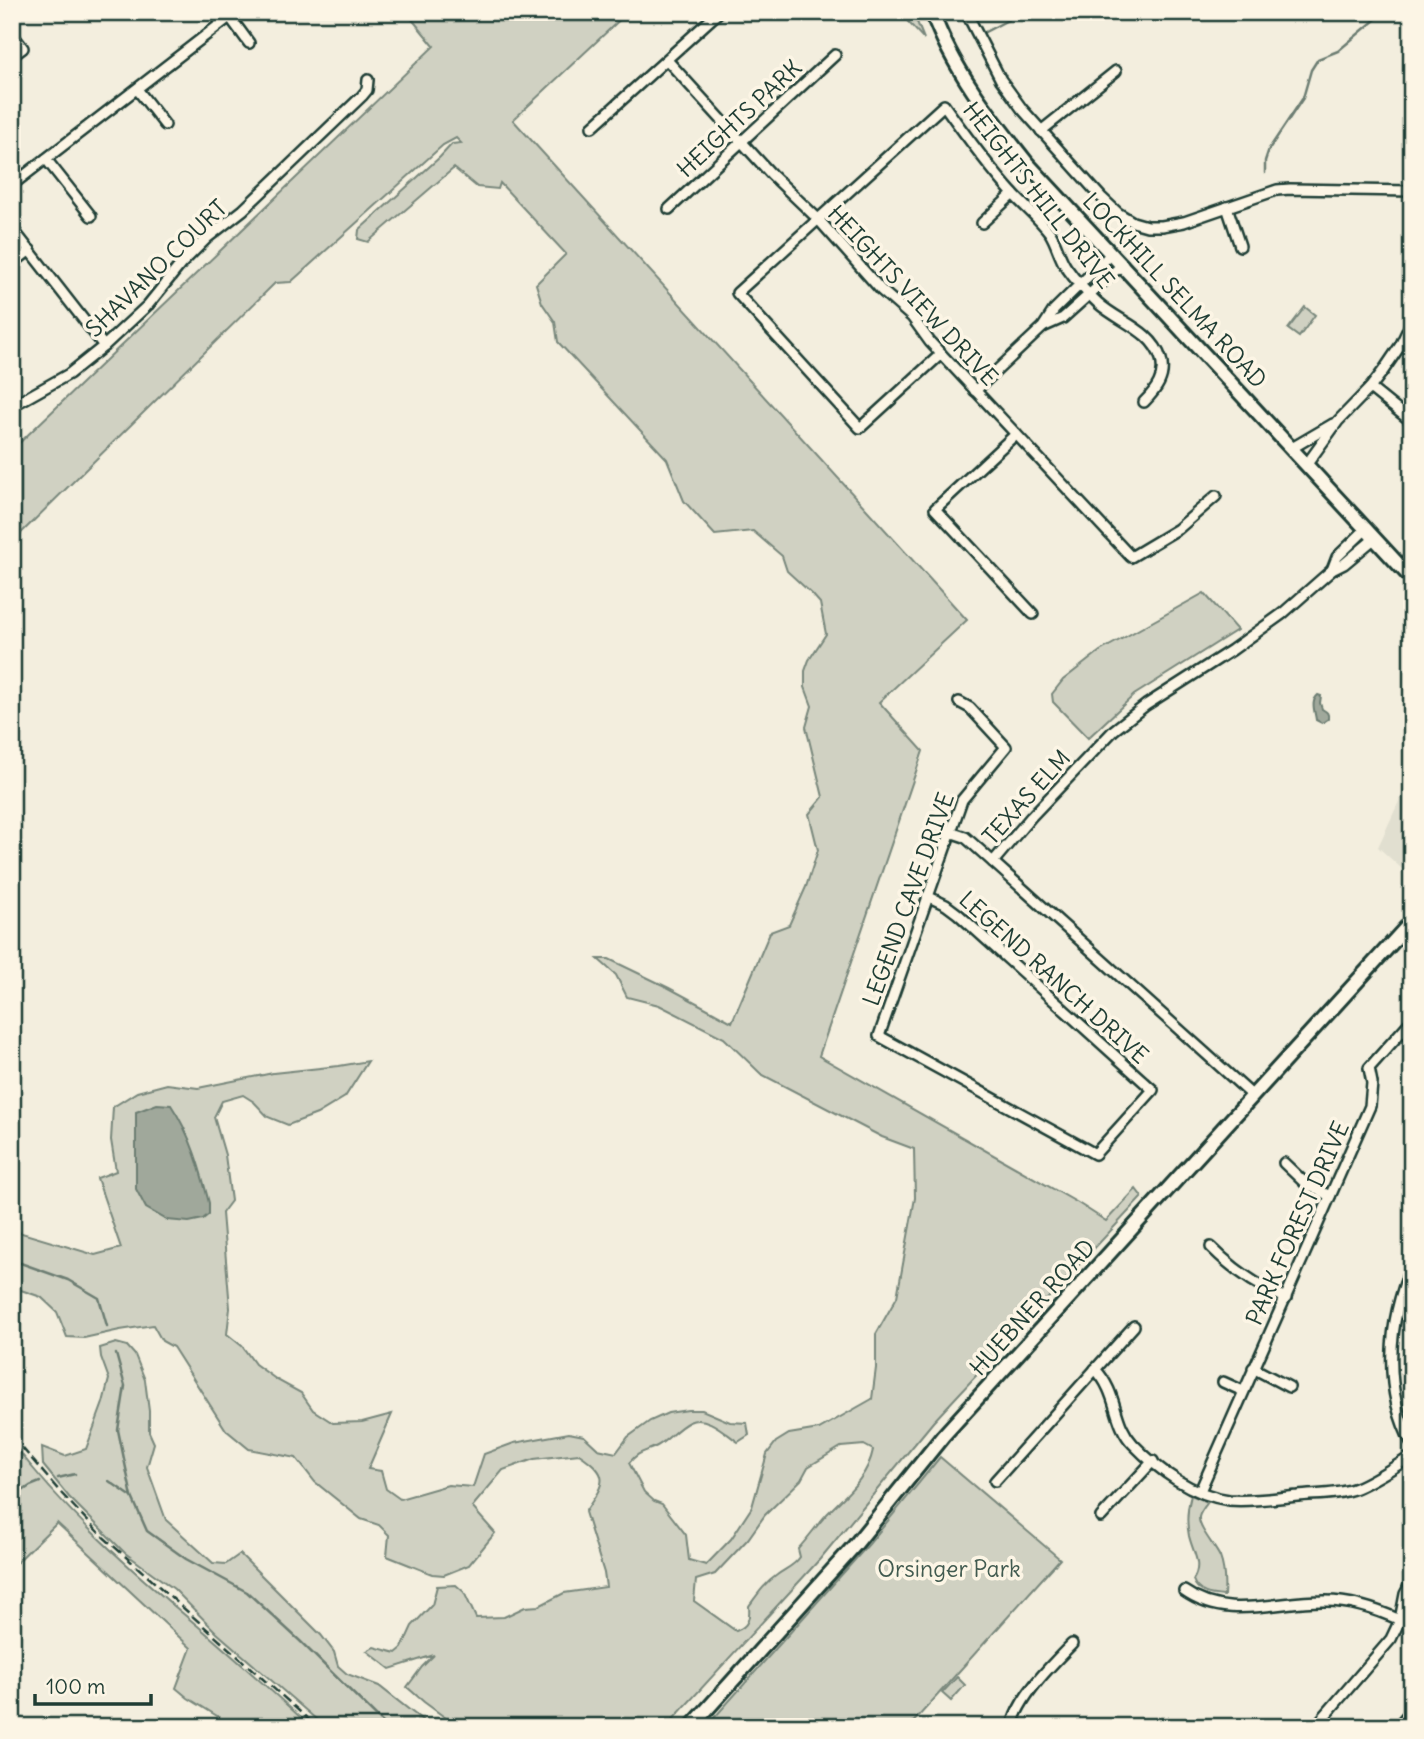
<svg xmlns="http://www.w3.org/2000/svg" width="1424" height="1739" font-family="Delius,sans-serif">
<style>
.built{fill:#e1dfd0}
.green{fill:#d0d1c2;stroke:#78877b;stroke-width:2;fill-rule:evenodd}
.water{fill:#a0a89b;stroke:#6c7d72;stroke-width:2}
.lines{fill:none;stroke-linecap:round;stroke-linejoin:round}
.stream{stroke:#6c7d72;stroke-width:2.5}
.minor-casing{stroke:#1f3d34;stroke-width:14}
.major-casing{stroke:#1f3d34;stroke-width:18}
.minor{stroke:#fcf5e5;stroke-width:9}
.major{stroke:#fcf5e5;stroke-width:12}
.rail{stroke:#1f3d34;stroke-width:2.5;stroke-dasharray:10 5;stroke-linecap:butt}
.labels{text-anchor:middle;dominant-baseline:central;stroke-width:7;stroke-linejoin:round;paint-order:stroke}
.street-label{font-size:23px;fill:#1f3d34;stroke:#fcf5e5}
.park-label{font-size:23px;fill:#425b50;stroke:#fcf5e5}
</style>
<rect width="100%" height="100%" fill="#f3eede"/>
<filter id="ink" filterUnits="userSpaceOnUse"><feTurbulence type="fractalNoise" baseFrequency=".0143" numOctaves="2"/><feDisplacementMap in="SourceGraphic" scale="14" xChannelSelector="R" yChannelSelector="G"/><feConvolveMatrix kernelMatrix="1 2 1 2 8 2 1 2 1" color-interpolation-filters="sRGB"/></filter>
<g filter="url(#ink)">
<path class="built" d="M1412,779V878L1378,847L1407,784Z"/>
<g class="green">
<path d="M418,12H628L513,120L967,620L879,702L923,751L819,1056L1078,1203L1106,1221L1136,1189L1142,1197L933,1422L820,1559L666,1727H458L424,1702L407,1687L422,1667L434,1655L390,1669L367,1651L374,1647L396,1653L402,1648L412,1626L432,1605L437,1586L456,1585L464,1592L476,1618L504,1617L525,1607L539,1606L564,1593L606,1587L604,1573L585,1512C604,1483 612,1476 579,1454L534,1459L503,1470L472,1507L495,1533L469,1565L444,1575L432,1574L387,1556L389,1535L379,1525L361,1519L315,1482L296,1458L249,1449L226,1430L173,1347L162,1341L153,1325L120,1330L84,1338L67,1337L57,1312L41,1297L12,1287V1230L95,1255L121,1248L97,1178L116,1171L111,1140L113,1107L137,1092L167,1084L198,1088L273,1073L339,1066L368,1061L345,1097L317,1114L288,1125L268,1117L254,1102L243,1095L222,1101L214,1117L225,1155L231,1201L222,1213L230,1308L227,1334L242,1346L255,1364L277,1380L301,1393L313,1410L333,1423L362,1422L392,1414L368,1469L381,1471L386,1489L400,1499L448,1485L473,1487L484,1454L514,1443L569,1433L584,1436L598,1449L616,1453L628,1437L650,1421L668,1413L688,1410H702L730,1422L747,1423L749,1435L738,1442C724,1432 706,1414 689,1422C677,1428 668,1440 657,1446C644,1453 640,1450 629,1463L644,1492L654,1501L662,1504L686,1535L689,1560L706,1565L731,1539L752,1507L767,1454L776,1442L789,1434L819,1429L872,1399L876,1368V1334L897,1297L915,1198L914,1149L882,1137L761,1074L724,1038L659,1005L627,997L616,975L598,959H609L669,988L732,1022L770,932L789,925L806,887L818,850L809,814L823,797L806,727L812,706L805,687V671L809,660L826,634L820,603L812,594L787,571L782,556L753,531L715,535L684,501L667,459L558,342L555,322L542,303L536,284L566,254L500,183L498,189L477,187L454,168L368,242L358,239L359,230L440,157L452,144L461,143L456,138L443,145L291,282L275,283L12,542V450L434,46L411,18ZM864,1445L873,1450C867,1479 846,1494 827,1514C817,1525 808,1538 798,1549L800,1557C794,1566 785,1569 777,1575C765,1583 757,1595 749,1606C750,1618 749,1626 736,1631L694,1601L696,1580L715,1574L748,1539L765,1515L801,1480L808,1467L841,1447Z"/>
<path d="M899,12H913L924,39Z"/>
<path d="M1305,307L1315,315L1299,337L1288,329Z"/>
<path d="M1204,593L1237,630L1134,695L1088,738L1053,702L1052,694L1063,680L1100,651Z"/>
<path d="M116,1343L127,1346L135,1355L145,1380L149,1411V1432L154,1443L147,1467L166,1520L213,1563L226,1564L240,1554L321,1635L334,1652L338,1666L347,1674L379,1686L431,1727H325L217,1633L174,1589L125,1553L69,1497L43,1465L42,1447L65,1456L86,1449L103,1403L109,1379L101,1357L100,1348Z"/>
<path d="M12,1442C65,1512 132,1571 199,1627C237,1660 274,1693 311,1727H235L188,1698L176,1688L191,1648L57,1523L12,1567Z"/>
<path d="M940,1457L1060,1559L909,1727H706L869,1544Z"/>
<path d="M1191,1495L1208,1502C1205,1506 1200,1512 1199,1517C1198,1528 1215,1546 1220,1557C1225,1570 1225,1582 1224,1596C1211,1595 1198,1594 1193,1580C1203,1564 1193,1553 1189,1536C1186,1521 1187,1509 1191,1495Z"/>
<path d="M957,1677L965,1685L951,1701L942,1693Z"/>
</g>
<g class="water">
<path d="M1318,695L1321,696L1320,703L1322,709C1327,712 1329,713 1328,719L1322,723L1316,720C1315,711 1310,702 1318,695Z"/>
<path d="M157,1104L171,1105C191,1135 200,1168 209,1203V1214L203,1219L189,1222L167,1220L146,1208L136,1189V1112Z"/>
</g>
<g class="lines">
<g class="stream">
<path d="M985,32L1023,12"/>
<path d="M1265,173V161L1269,149L1303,98L1311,70L1318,59L1338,51L1382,14"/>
<path d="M12,1260L68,1280L99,1298L107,1326"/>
<path d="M116,1354L125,1386L118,1430L132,1497L147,1531L186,1559L247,1592L300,1641L387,1727"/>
<path d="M58,1478L75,1474"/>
<path d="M109,1481L132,1497"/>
<path d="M12,1498L30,1486L40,1482"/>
</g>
<defs>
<g id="minor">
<path d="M966,12L1001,80L1022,109L1101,197L1118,213L1133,222L1147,226H1162L1184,222L1277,190L1290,189L1412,191"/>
<path d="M230,17L249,43"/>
<path d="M12,34L23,48L12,56"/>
<path d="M667,60L771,174L818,219L881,290L912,317L930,342L1131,557L1178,529L1216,496"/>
<path d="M137,89L165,125"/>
<path d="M592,127L719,12"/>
<path d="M1041,131L1116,71"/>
<path d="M46,159L91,216"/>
<path d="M12,185L236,12"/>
<path d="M1227,207L1240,246"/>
<path d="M669,209L835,55"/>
<path d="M982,223L1013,194"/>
<path d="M12,228L104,346"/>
<path d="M12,264L30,250"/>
<path d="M1045,326L1063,318L1123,264"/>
<path d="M941,354L860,428L737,293L944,105C966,136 988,166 1013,194C1025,207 1040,219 1050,233C1057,244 1059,257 1066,267C1075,280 1087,293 1098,303C1119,322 1152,330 1161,359C1166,377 1156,390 1144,402"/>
<path d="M1370,388L1412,422"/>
<path d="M975,391L1043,327L1054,310L1112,253"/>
<path d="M12,406L69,374L104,346L148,305L181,264L207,238L243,210L362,96L367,90L368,80"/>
<path d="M1016,434L935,509L1033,614"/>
<path d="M1292,448L1333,424"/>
<path d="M1307,464L1338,421L1370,388L1383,371L1400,346L1412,321"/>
<path d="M1332,570L1337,557L1366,529"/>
<path d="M950,832L965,837L973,844L1253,1096"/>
<path d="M993,862L1031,817L1114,730L1146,705L1232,650L1282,614L1332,570L1344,564L1375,538"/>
<path d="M927,896L946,905L958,914L1153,1090L1095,1154L879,1036L962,800L1006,747L970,708L959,702"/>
<path d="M1284,1163L1306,1184L1330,1196"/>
<path d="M1211,1247C1233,1269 1256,1286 1286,1298"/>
<path d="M1412,1265C1388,1321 1382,1389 1412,1444"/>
<path d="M1253,1368L1289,1387"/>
<path d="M1095,1369C1119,1394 1112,1422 1133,1444C1158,1470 1192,1495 1229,1500C1251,1502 1275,1498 1298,1496C1316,1494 1338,1495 1356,1488C1375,1480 1394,1467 1412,1456"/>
<path d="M1223,1382L1243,1391"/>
<path d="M995,1481L1134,1326"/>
<path d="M1200,1491L1370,1106L1372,1083L1369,1068L1412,1020"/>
<path d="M1101,1517L1153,1461"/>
<path d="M1184,1591C1226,1621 1275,1601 1322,1601C1349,1600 1376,1609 1400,1620"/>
<path d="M1012,1727C1017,1699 1052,1664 1072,1644"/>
<path d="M1315,1727L1391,1639L1400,1620L1405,1594L1412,1581"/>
<path d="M1397,1727L1412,1710"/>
</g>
<g id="major">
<path d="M932,12C952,68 991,118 1027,163L1412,579"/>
<path d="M691,1727L855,1545L943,1436L1412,921"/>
</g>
</defs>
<use href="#minor" class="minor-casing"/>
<use href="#major" class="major-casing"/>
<use href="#minor" class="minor"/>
<use href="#major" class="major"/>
<path class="rail" d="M12,1436L61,1493L99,1533L317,1727"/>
</g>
</g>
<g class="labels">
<g class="street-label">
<text transform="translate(739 118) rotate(-43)">HEIGHTS PARK</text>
<text transform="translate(1039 195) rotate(52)">HEIGHTS HILL DRIVE</text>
<text transform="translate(156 268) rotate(-44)">SHAVANO COURT</text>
<text transform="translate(1175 290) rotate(47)">LOCKHILL SELMA ROAD</text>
<text transform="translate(913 295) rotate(47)">HEIGHTS VIEW DRIVE</text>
<text transform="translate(1026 797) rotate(-48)">TEXAS ELM</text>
<text transform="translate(908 899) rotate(-70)">LEGEND CAVE DRIVE</text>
<text transform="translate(1054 977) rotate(42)">LEGEND RANCH DRIVE</text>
<text transform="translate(1297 1223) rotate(-66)">PARK FOREST DRIVE</text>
<text transform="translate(1032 1307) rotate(-48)">HUEBNER ROAD</text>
</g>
<g class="park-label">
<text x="949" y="1568">Orsinger Park</text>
</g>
</g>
<rect width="1424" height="1739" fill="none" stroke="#fcf5e5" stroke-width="42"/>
<rect x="21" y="21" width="1382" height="1697" fill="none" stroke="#1f3d34" stroke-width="2.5" filter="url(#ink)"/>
<path d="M35 1694v10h116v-10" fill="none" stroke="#1f3d34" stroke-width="3.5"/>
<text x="46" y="1694" font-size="21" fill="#1f3d34" stroke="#fcf5e5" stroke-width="5" paint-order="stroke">100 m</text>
</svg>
